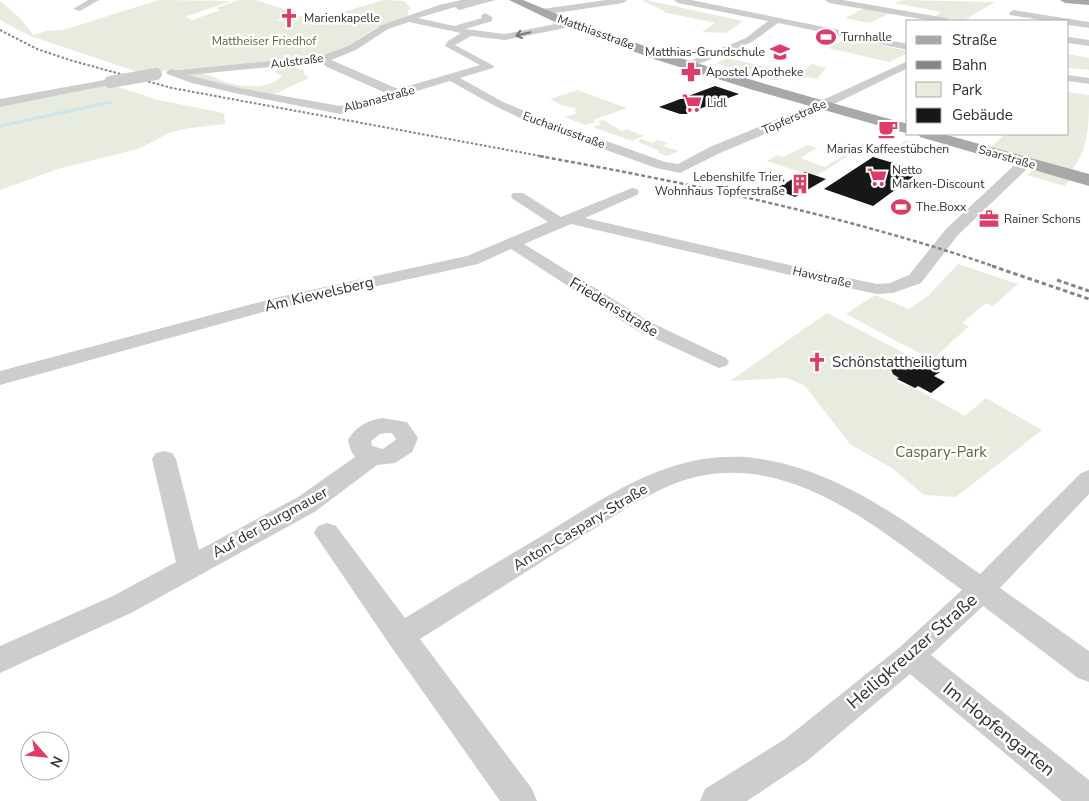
<svg xmlns="http://www.w3.org/2000/svg" width="1089" height="801" font-family="'Nunito Sans',sans-serif">
<style>
.green{fill:#e8ecde}
.lines{fill:none;stroke-linecap:round;stroke-linejoin:round}
.stream{stroke:#cce4eb;stroke-width:3}
.building{fill:#171717}
.minor{fill:#cdcdcd;fill-rule:evenodd}
.major{fill:#a8a8a8;fill-rule:evenodd}
.rail-far2{stroke:#858585;stroke-width:2;stroke-dasharray:2.5 2;stroke-linecap:butt}
.rail-far1{stroke:#858585;stroke-width:2.5;stroke-dasharray:4 2.5;stroke-linecap:butt}
.rail{stroke:#858585;stroke-width:3;stroke-dasharray:4.5 3;stroke-linecap:butt}
.minor-bridge{stroke:#cdcdcd;stroke-width:12}
.oneway{stroke:#777}
.labels{text-anchor:middle;dominant-baseline:central;stroke-width:5;stroke-linejoin:round;paint-order:stroke}
.far-poi-label{font-size:12px;fill:#303030;stroke:#fff;text-anchor:start}
.far-street-label{font-size:12px;fill:#303030;stroke:#fff}
.far-park-label{font-size:12px;fill:#5b693f;stroke:#fff}
.street-label{font-size:15px;fill:#303030;stroke:#fff}
.poi-label{font-size:15px;fill:#303030;stroke:#fff;text-anchor:start}
.park-label{font-size:15px;fill:#5b693f;stroke:#fff}
.near-street-label{font-size:18px;fill:#303030;stroke:#fff}
</style>
<rect width="100%" height="100%" fill="#fff"/>
<g class="green">
<path d="M159,0L231,1L185,17L192,20L220,10L216,8L239,0H256L296,13L276,20L281,21L301,16L332,15L384,0L405,1L411,10H408V16L374,29L342,50L324,56L141,73L30,36L0,20V1L21,19L33,35L47,31L63,30Z"/>
<path d="M646,0L743,21L726,33L702,32L715,23L663,12L665,11L642,1Z"/>
<path d="M903,0L995,2L963,21L934,17L941,12L894,3Z"/>
<path d="M863,9L893,12L870,23L845,18Z"/>
<path d="M848,38L908,51V53L889,62L828,48Z"/>
<path d="M1068,54L1089,58V70L1068,68Z"/>
<path d="M727,58L794,73L778,80H773L716,63Z"/>
<path d="M811,64L826,68L817,79L807,77L796,81Z"/>
<path d="M286,66L304,70L303,73L309,78L272,95L251,92L188,75C201,69 213,77 225,82C242,87 269,90 282,76L274,72Z"/>
<path d="M109,84L158,100L224,113L225,124L183,129L169,133L138,149L58,169L0,190V104Z"/>
<path d="M577,90L627,108L593,120L596,122L585,125L565,117L577,113L574,111L577,109L561,105L550,99Z"/>
<path d="M1068,92L1089,95C1089,123 1089,148 1072,170L991,147L1005,134H1068Z"/>
<path d="M603,120L622,131L627,129L644,136L632,141L593,127L601,124L598,122Z"/>
<path d="M642,139L652,143L658,140L668,143L663,146L679,151L667,156L659,153L658,150L640,143L638,141Z"/>
<path d="M906,140L924,146L920,149L924,151L919,154L914,153L911,155L893,151V150Z"/>
<path d="M833,141L842,144L836,148L853,153L816,176L806,172L803,173L767,161L778,155L783,157L807,145L817,148L800,158L825,167L846,154L832,148L838,144Z"/>
<path d="M1033,170L1070,180L1064,186L1027,175Z"/>
<path d="M958,264L1018,284L993,306L986,303L962,323L969,326L932,360L846,314L875,295L909,309L929,295Z"/>
<path d="M827,313L912,357L904,363L895,375L899,378L896,381L906,386L909,385L965,416L986,398L1042,430L956,497L924,495L893,469L850,444L805,386L787,378L730,381Z"/>
</g>
<g class="lines">
<path class="stream" d="M0,126L111,102"/>
</g>
<g class="building">
<path d="M715,86L739,94L686,114H680L659,107Z"/>
<path d="M873,157L921,171L873,206L824,189Z"/>
<path d="M805,172L826,179L795,197L775,189Z"/>
<path d="M912,357L940,372L934,376L945,382L931,393L918,386L915,388L897,379L899,378L893,374L888,361L904,362Z"/>
</g>
<g class="lines">
<g class="minor">
<path d="M88,0H99L80,11L73,9Z"/>
<path d="M461,0H496L459,10L455,7L418,18L454,26L482,18L481,16L485,13L492,17V21L465,29L505,34L570,21L575,24L570,27L505,40L471,36L455,45L494,66L493,68L460,78L503,102L534,115L665,162L678,164L710,147L814,104L908,61V68L822,110L720,153L680,173L656,168L526,121L495,106L450,81L340,114L239,94L192,83L167,74L166,72L171,69L177,70L321,56L348,46L382,25L439,5ZM409,22L461,33L448,41L445,46L480,65L398,89L331,60L356,50L388,29ZM321,62L327,67L386,93L340,106L239,88L188,75Z"/>
<path d="M606,0H627L623,3L542,15L538,12L542,9Z"/>
<path d="M674,0H691L908,44V50L778,23L752,42L689,68L684,65L685,63L746,38L768,21L678,3Z"/>
<path d="M825,0H843L946,18L951,21H932L829,3Z"/>
<path d="M1013,10L1089,22V28L1068,25V21H1048L1010,15L1009,13Z"/>
<path d="M1068,37L1089,40V46L1068,43Z"/>
<path d="M1068,75L1089,78V84L1068,81Z"/>
<path d="M110,79L116,82L114,84L0,107V99Z"/>
<path d="M1026,158L1031,159L1033,162L1031,165L958,235L921,283L893,293L877,294L824,283L571,224L524,244L650,322L726,358L729,362L726,366L719,368L636,330L511,249L478,264L281,307L0,385V371L279,297L467,256L548,222L513,199L511,196L513,193H523L561,217L632,188L637,189L639,192L637,195L585,218L824,273L877,284L890,283L909,275L946,229L1021,159Z"/>
<path d="M382,418L407,422L418,438L412,452L395,463L377,465L316,511L133,612L0,673V646L113,596L176,562L152,459L156,453L164,451L172,453L176,459L199,550L298,497L355,457L351,451L348,440C356,426 367,421 382,418ZM387,433H392L396,439L394,441L383,449L372,446L371,441L380,434Z"/>
<path d="M720,457C731,457 743,456 754,458C841,469 910,525 980,574L1081,473L1089,470V494L1000,588L1089,651V682L1078,678L983,606L931,655L1089,780V801H1062L910,674L807,761L747,801H700L705,789L785,739L900,647L962,590C886,535 797,453 695,477C674,482 654,493 636,502L420,639L532,789L537,801H500L390,645L314,533L318,526L327,523L336,526L405,618C451,590 498,562 545,534C599,501 654,462 720,457Z"/>
</g>
<g class="major">
<path d="M509,0H523C648,53 778,88 908,124L909,134L753,90L654,59L557,23Z"/>
<path d="M1060,0H1089V5L1065,3Z"/>
<path d="M918,134H943L1089,174V186L920,137Z"/>
</g>
<path class="rail-far2" d="M0,30L37,49L73,61L172,88L546,157"/>
<path class="rail-far1" d="M539,156C693,184 847,216 996,267"/>
<g class="rail">
<path d="M992,266L1089,299"/>
<path d="M1057,280L1089,291"/>
</g>
<path class="minor-bridge" d="M110,82L156,74"/>
</g>
<defs><path id="oneway-shaft" d="M-6 0H5M1.5-3L5.5 0L1.5 3" fill="none" stroke-width="1.6" stroke-linecap="round" stroke-linejoin="round" transform="scale(1.25)"/></defs>
<use class="oneway" href="#oneway-shaft" transform="translate(523 34) rotate(167)"/>
<defs>
<symbol id="church-bare" viewBox="-9 -9 18 18"><path d="M-1.2-6h2.4v3.5h3.3v2.4h-3.3V6h-2.4V-.1h-3.3v-2.4h3.3Z" fill="#dc3c66" stroke="#fff" stroke-width="2.5" paint-order="stroke"/></symbol>
<symbol id="stadium-bare" viewBox="-9 -9 18 18"><path d="M0-5a6.5 5 0 1 0 0 10a6.5 5 0 1 0 0-10ZM-3.5-1.8h7v3.6h-7Z" fill="#dc3c66" stroke="#fff" stroke-width="2.5" paint-order="stroke"/></symbol>
<symbol id="school-bare" viewBox="-9 -9 18 18"><path d="M0-5L7-2L0 1L-7-2ZM-4 1L0 2.5L4 1V4Q0 6-4 4Z" fill="#dc3c66" stroke="#fff" stroke-width="2.5" paint-order="stroke"/></symbol>
<symbol id="pharmacy-bare" viewBox="-9 -9 18 18"><path d="M-2-6h4v4h4v4h-4v4h-4v-4h-4v-4h4Z" fill="#dc3c66" stroke="#fff" stroke-width="2.5" paint-order="stroke"/></symbol>
<symbol id="supermarket-bare" viewBox="-9 -9 18 18"><path d="M-6-5.5h2.5l.6 2H6L4.5 2H-2.5L-4.4-4H-6ZM-1.5 3.2a1.3 1.3 0 1 0 .1 0ZM3 3.2a1.3 1.3 0 1 0 .1 0Z" fill="#dc3c66" stroke="#fff" stroke-width="2.5" paint-order="stroke"/></symbol>
<symbol id="cafe-bare" viewBox="-9 -9 18 18"><path d="M-5.5-4.5H6V0H3Q3 3.5 0 3.5H-2.5Q-5.5 3.5-5.5 0ZM3-3.2v2h1.7v-2ZM-6 4.5H4V6H-6Z" fill="#dc3c66" stroke="#fff" stroke-width="2.5" paint-order="stroke"/></symbol>
<symbol id="building-bare" viewBox="-9 -9 18 18"><path d="M-4-6H4V6H1V3H-1V6H-4ZM-2.5-4.3h1.7v1.8h-1.7ZM.8-4.3h1.7v1.8H.8ZM-2.5-1h1.7V.8h-1.7ZM.8-1h1.7V.8H.8Z" fill="#dc3c66" stroke="#fff" stroke-width="2.5" paint-order="stroke"/></symbol>
<symbol id="office-bare" viewBox="-9 -9 18 18"><path d="M-6-3h4V-5.5h4V-3h4V5H-6ZM-1-4.5V-3h2v-1.5ZM-6 0V1H6V0Z" fill="#dc3c66" stroke="#fff" stroke-width="2.5" paint-order="stroke"/></symbol>
</defs>
<g fill-rule="evenodd">
<use href="#church-bare" x="275" y="4" width="28" height="28"/>
<use href="#stadium-bare" x="812" y="23" width="28" height="28"/>
<use href="#school-bare" x="766" y="38" width="28" height="28"/>
<use href="#pharmacy-bare" x="677" y="58" width="28" height="28"/>
<use href="#supermarket-bare" x="678" y="89" width="28" height="28"/>
<use href="#cafe-bare" x="874" y="115" width="28" height="28"/>
<use href="#supermarket-bare" x="863" y="163" width="28" height="28"/>
<use href="#building-bare" x="786" y="170" width="28" height="28"/>
<use href="#stadium-bare" x="887" y="193" width="28" height="28"/>
<use href="#office-bare" x="975" y="205" width="28" height="28"/>
<use href="#church-bare" x="803" y="348" width="28" height="28"/>
</g>
<g class="labels">
<g class="far-poi-label">
<text x="304" y="18">Marienkapelle</text>
<text x="841" y="37">Turnhalle</text>
<text x="765" y="52" text-anchor="end">Matthias-Grundschule</text>
<text x="706" y="72">Apostel Apotheke</text>
<text x="707" y="103">Lidl</text>
<text x="888" y="149" text-anchor="middle">Marias Kaffeestübchen</text>
<text x="892" y="170">Netto<tspan x="892" dy="14">Marken-Discount</tspan></text>
<text x="785" y="177" text-anchor="end">Lebenshilfe Trier,<tspan x="785" dy="14">Wohnhaus Töpferstraße</tspan></text>
<text x="916" y="207">The.Boxx</text>
<text x="1004" y="219">Rainer Schons</text>
</g>
<g class="far-street-label">
<text transform="translate(596 32) rotate(20)">Matthiasstraße</text>
<text transform="translate(297 61) rotate(-7)">Aulstraße</text>
<text transform="translate(379 99) rotate(-15)">Albanastraße</text>
<text transform="translate(794 117) rotate(-24)">Töpferstraße</text>
<text transform="translate(564 130) rotate(20)">Euchariusstraße</text>
<text transform="translate(1007 157) rotate(16)">Saarstraße</text>
<text transform="translate(822 277) rotate(13)">Hawstraße</text>
</g>
<g class="far-park-label">
<text x="264" y="41">Mattheiser Friedhof</text>
</g>
<g class="street-label">
<text transform="translate(319 294) rotate(-13)">Am Kiewelsberg</text>
<text transform="translate(614 307) rotate(31)">Friedensstraße</text>
<text transform="translate(270 522) rotate(-29)">Auf der Burgmauer</text>
<text transform="translate(580 527) rotate(-31)">Anton-Caspary-Straße</text>
</g>
<g class="poi-label">
<text x="832" y="362">Schönstattheiligtum</text>
</g>
<g class="park-label">
<text x="941" y="452">Caspary-Park</text>
</g>
<g class="near-street-label">
<text transform="translate(912 651) rotate(-41)">Heiligkreuzer Straße</text>
<text transform="translate(999 729) rotate(39)">Im Hopfengarten</text>
</g>
</g>
<rect x="906" y="20" width="162" height="115" fill="#ffffff" stroke="#acacac"/>
<rect x="916" y="36" width="25" height="8" fill="#a8a8a8" stroke="#acacac"/>
<text x="952" y="45" font-size="15" fill="#303030">Straße</text>
<rect x="916" y="61" width="25" height="8" fill="#858585" stroke="#acacac"/>
<text x="952" y="70" font-size="15" fill="#303030">Bahn</text>
<rect x="916" y="82" width="25" height="15" fill="#e8ecde" stroke="#acacac"/>
<text x="952" y="95" font-size="15" fill="#303030">Park</text>
<rect x="916" y="108" width="25" height="15" fill="#171717" stroke="#acacac"/>
<text x="952" y="120" font-size="15" fill="#303030">Gebäude</text>
<g transform="translate(45 756) rotate(117)"><circle r="24" fill="#ffffff" stroke="#acacac"/>
<path d="M0-4L9 19L0 12L-9 19Z" fill="#dc3c66"/>
<text y="-8" font-size="14" font-weight="bold" text-anchor="middle" fill="#303030">N</text>
</g>
</svg>
